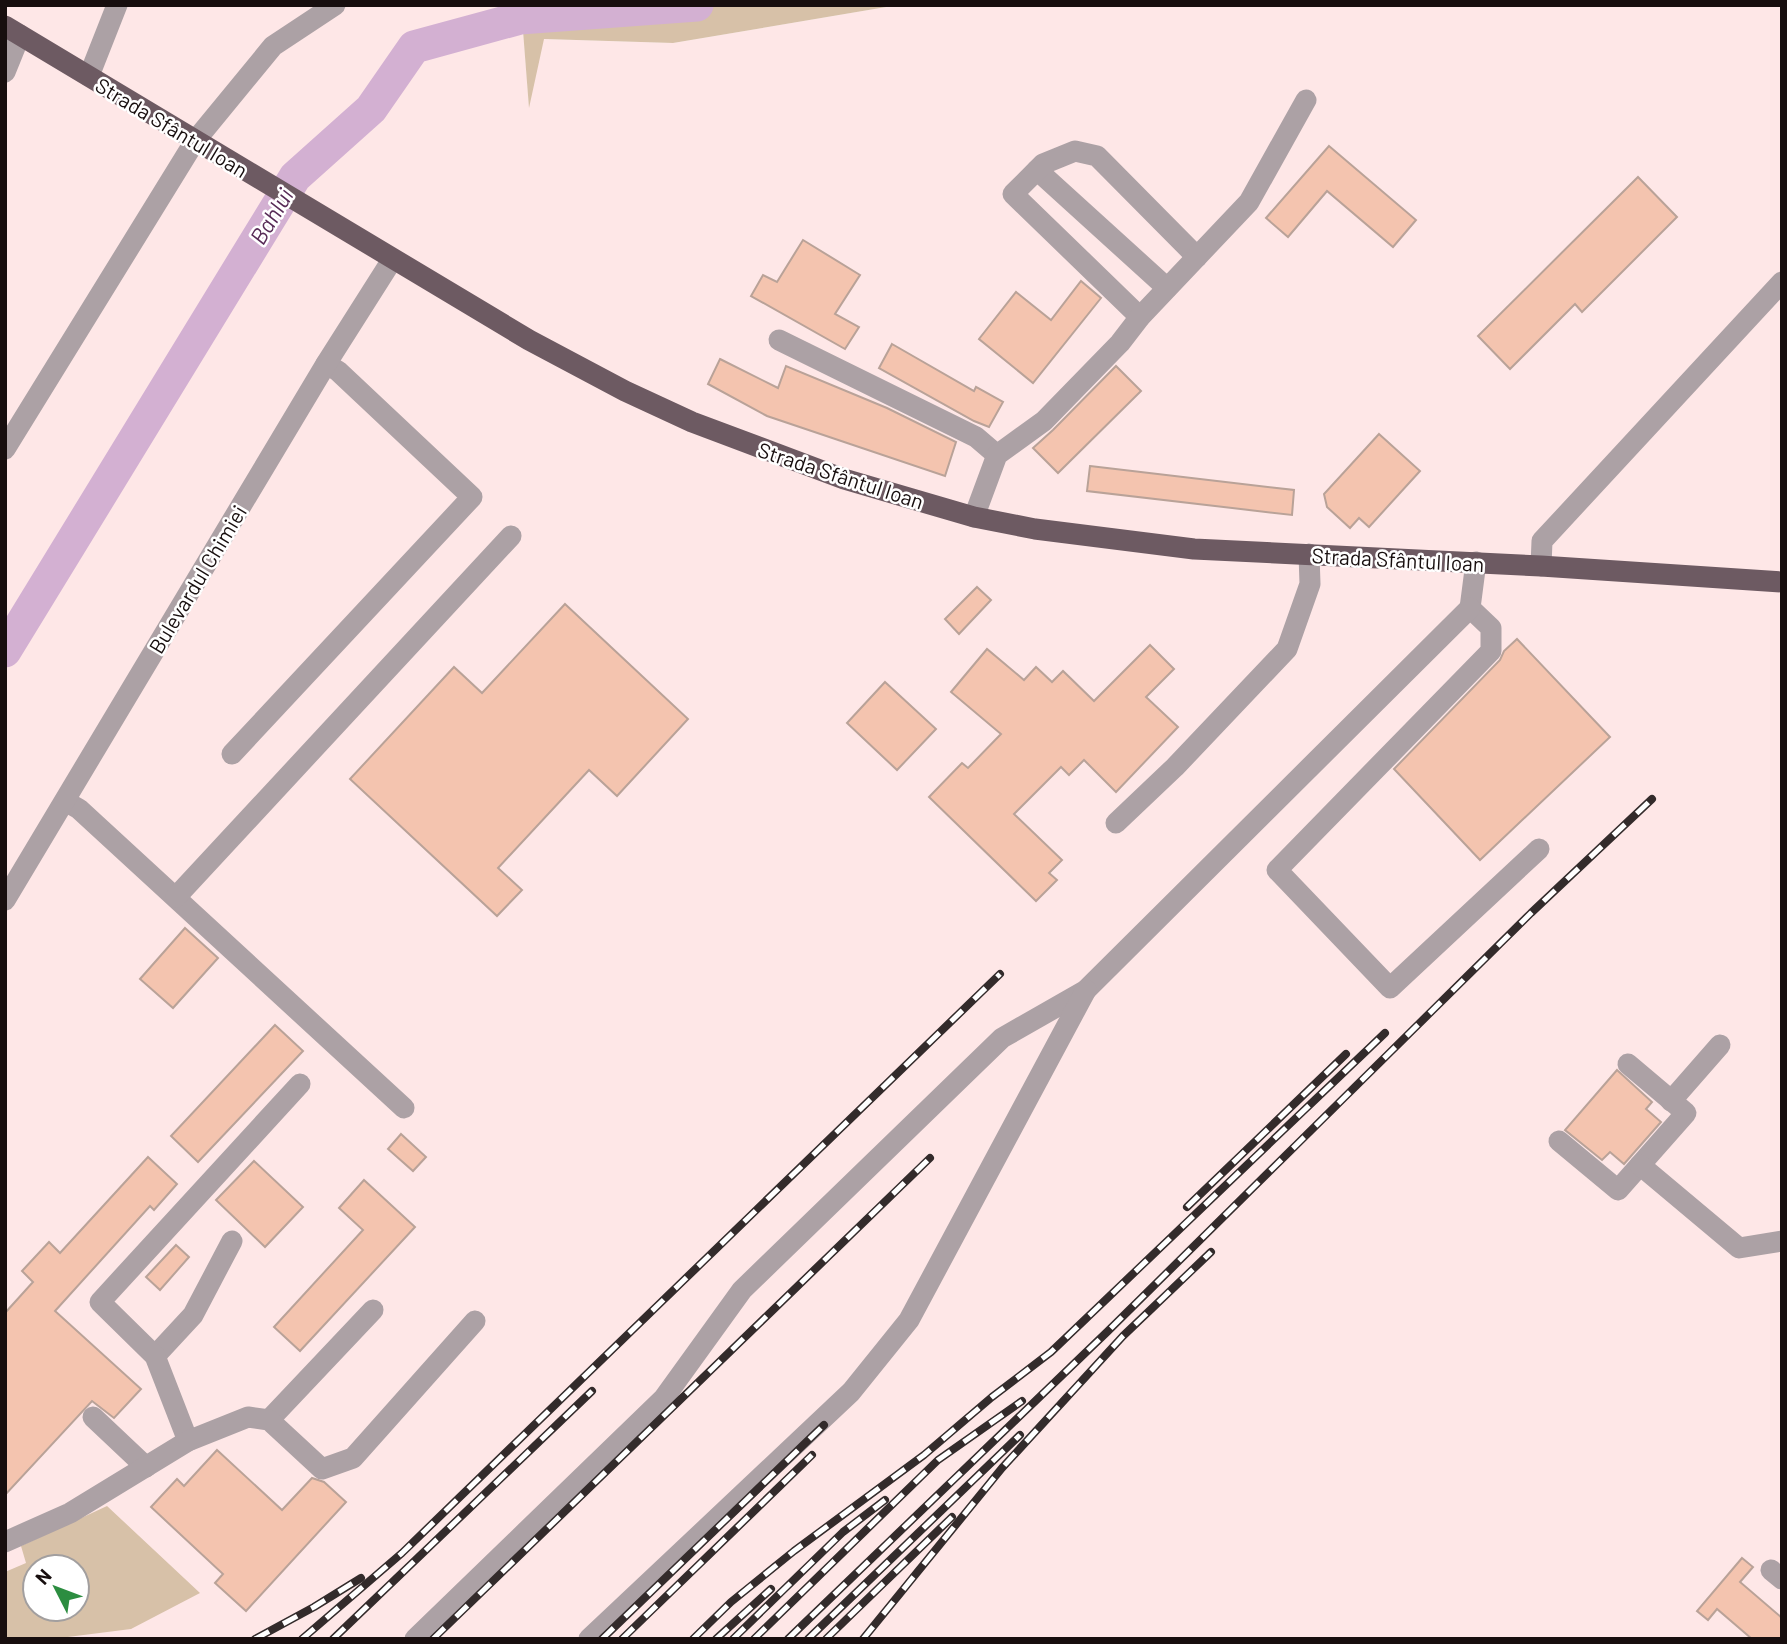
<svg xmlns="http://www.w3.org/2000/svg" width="1787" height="1644" font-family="Barlow,sans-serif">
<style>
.built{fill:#fee7e7;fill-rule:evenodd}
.green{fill:#d7c1a8;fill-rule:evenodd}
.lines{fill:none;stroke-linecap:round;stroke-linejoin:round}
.river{stroke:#d3b0d2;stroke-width:33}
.building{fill:#f4c4af;stroke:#b9a298;stroke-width:2}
.minor{stroke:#aca1a5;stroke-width:21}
.major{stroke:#6d5a62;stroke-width:21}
.rail-casing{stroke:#332b2b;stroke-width:8}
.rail{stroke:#fff;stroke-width:5;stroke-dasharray:16;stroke-linecap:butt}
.labels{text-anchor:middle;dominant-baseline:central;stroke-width:5;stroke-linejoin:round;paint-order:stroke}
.street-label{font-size:21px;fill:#170e0e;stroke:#fff}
.water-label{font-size:23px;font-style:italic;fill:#582b57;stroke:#fff}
</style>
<rect width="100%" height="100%" fill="#fbf5f5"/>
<path class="built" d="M5,5H521L529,105L543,39L673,43L898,5H1782V1639H5ZM35,1567H77V1609H35Z"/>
<g class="green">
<path d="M521,5H898L673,43L544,39L529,108Z"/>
<path d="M107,1506L200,1593L131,1629L52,1639H5V1572L26,1563L21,1546ZM35,1567H77V1609H35Z"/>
</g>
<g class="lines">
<path class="river" d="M5,651L295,177L371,109L414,47L520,18L697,5"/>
</g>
<g class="building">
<path d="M1329,146L1416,220L1393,247L1327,191L1288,237L1266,218Z"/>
<path d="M1638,177L1677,217L1582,312L1575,304L1510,369L1478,336Z"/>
<path d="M803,240L860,275L835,314L859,327L845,349L751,296L763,275L777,282Z"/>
<path d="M1081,281L1101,298L1033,383L979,339L1016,292L1051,320Z"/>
<path d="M892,344L974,391L976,387L1003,402L989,427L974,421L879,368Z"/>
<path d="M720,359L778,388L786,366L887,408L956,442L945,476L767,416L708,384Z"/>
<path d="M1116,366L1141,391L1058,473L1033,448L1053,430Z"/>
<path d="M1379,434L1420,471L1369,527L1359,518L1350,528L1327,507L1324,494Z"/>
<path d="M1090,466L1294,490L1292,515L1087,491Z"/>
<path d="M977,587L991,600L959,634L945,619Z"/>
<path d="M565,604L688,719L617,796L589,770L498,868L522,890L497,916L350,779L454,667L482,693Z"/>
<path d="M1517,639L1610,737L1480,860L1394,769L1500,660L1504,651Z"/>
<path d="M1150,645L1174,669L1146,697L1178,727L1116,792L1084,760L1069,775L1061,767L1014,814L1062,860L1049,873L1057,880L1036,901L929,797L962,763L968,768L1001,734L951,692L987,649L1024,680L1036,667L1052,682L1063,671L1094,701Z"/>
<path d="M885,682L936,729L897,770L847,723Z"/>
<path d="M185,928L218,958L173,1008L140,979Z"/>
<path d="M275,1025L303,1051L198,1162L171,1136Z"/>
<path d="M1617,1070L1652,1102L1646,1109L1661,1122L1624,1164L1610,1152L1602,1160L1565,1130Z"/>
<path d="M401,1134L426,1157L413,1171L388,1149Z"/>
<path d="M148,1157L177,1184L154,1210L150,1206L55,1311L141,1389L114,1418L92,1401L5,1495V1313L33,1282L22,1271L49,1242L60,1253Z"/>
<path d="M254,1161L303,1207L265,1247L216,1200Z"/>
<path d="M364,1180L415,1227L300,1351L274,1327L363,1230L339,1208Z"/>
<path d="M176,1245L189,1257L160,1290L146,1277Z"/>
<path d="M217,1450L282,1510L312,1478L324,1482L346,1502L246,1611L215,1583L223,1574L151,1507L177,1479L184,1486Z"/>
<path d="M1742,1558L1753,1567L1740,1582L1782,1618V1639H1752L1717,1609L1708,1620L1697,1611Z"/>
</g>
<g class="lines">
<g class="minor">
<path d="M5,72L20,35"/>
<path d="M89,76L117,5"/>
<path d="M1037,170L1167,288"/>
<path d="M1140,317L1013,194L1043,164L1075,151L1097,156L1197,257"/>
<path d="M779,340L976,437L997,455"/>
<path d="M5,449L195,141L273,46L335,5"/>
<path d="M974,517L997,455L1044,421L1120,343L1140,317L1249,202L1306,100"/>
<path d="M1476,562L1470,608L1491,628V651L1277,870L1390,988L1539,849"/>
<path d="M1541,566L1542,541L1782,282"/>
<path d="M232,754L472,497L338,371L326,364"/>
<path d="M65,801L79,809L404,1108"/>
<path d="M1116,823L1175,767L1287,649L1310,584L1309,554"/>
<path d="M176,897L511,536"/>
<path d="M5,900L326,364L392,260"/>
<path d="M1671,1101L1720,1045"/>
<path d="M1559,1141L1618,1190L1686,1113L1628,1064"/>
<path d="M1640,1165L1739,1248L1782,1241"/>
<path d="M155,1356L193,1315L232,1241"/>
<path d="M93,1417L146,1467"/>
<path d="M269,1420L373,1310"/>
<path d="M188,1441L155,1356L100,1302L300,1084"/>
<path d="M5,1542L70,1513L188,1441L248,1417L269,1420L322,1469L353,1458L475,1321"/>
<path d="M1771,1570L1782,1579"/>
<path d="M415,1639L664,1398L742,1290L1002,1038L1086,990L1470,608"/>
<path d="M589,1639L851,1392L909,1320L1086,990"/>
</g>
<path class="major" d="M5,26L529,340L625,391L692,422L844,479L974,517L1035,529L1194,549L1541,566L1782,582"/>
<defs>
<g id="rail">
<path d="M1187,1207L1346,1054"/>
<path d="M255,1639L314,1607L361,1578"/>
<path d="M302,1639L402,1553L1000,974"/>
<path d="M333,1639L592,1391"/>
<path d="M433,1639L930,1158"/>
<path d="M602,1639L824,1425"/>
<path d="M622,1639L812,1455"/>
<path d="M693,1639L731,1602L794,1551L924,1455L992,1397L1051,1352L1385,1033"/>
<path d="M716,1639L771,1589"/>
<path d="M733,1639L843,1532L885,1500"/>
<path d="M754,1639L938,1460L1022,1401"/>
<path d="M788,1639L1107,1332L1531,913L1652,799"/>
<path d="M808,1639L1020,1435"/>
<path d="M826,1639L952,1517"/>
<path d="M863,1639L1002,1468L1123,1336L1211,1252"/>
</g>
</defs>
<use href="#rail" class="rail-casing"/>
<use href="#rail" class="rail"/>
</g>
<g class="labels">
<g class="street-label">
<text transform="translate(172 127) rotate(31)">Strada Sfântul Ioan</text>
<text transform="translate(841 475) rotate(18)">Strada Sfântul Ioan</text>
<text transform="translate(1398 559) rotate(3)">Strada Sfântul Ioan</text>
<text transform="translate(197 579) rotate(-59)">Bulevardul Chimiei</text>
</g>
<g class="water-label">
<text transform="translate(271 216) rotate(-59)">Bahlui</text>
</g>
</g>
<rect width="1787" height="1644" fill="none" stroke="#170e0e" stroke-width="14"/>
<g transform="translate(56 1588) rotate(312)"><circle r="33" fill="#ffffff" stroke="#a29f9f" stroke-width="2"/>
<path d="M0-5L12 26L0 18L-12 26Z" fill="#2c8d40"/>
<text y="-10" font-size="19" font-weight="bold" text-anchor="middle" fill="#170e0e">N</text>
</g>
</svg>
